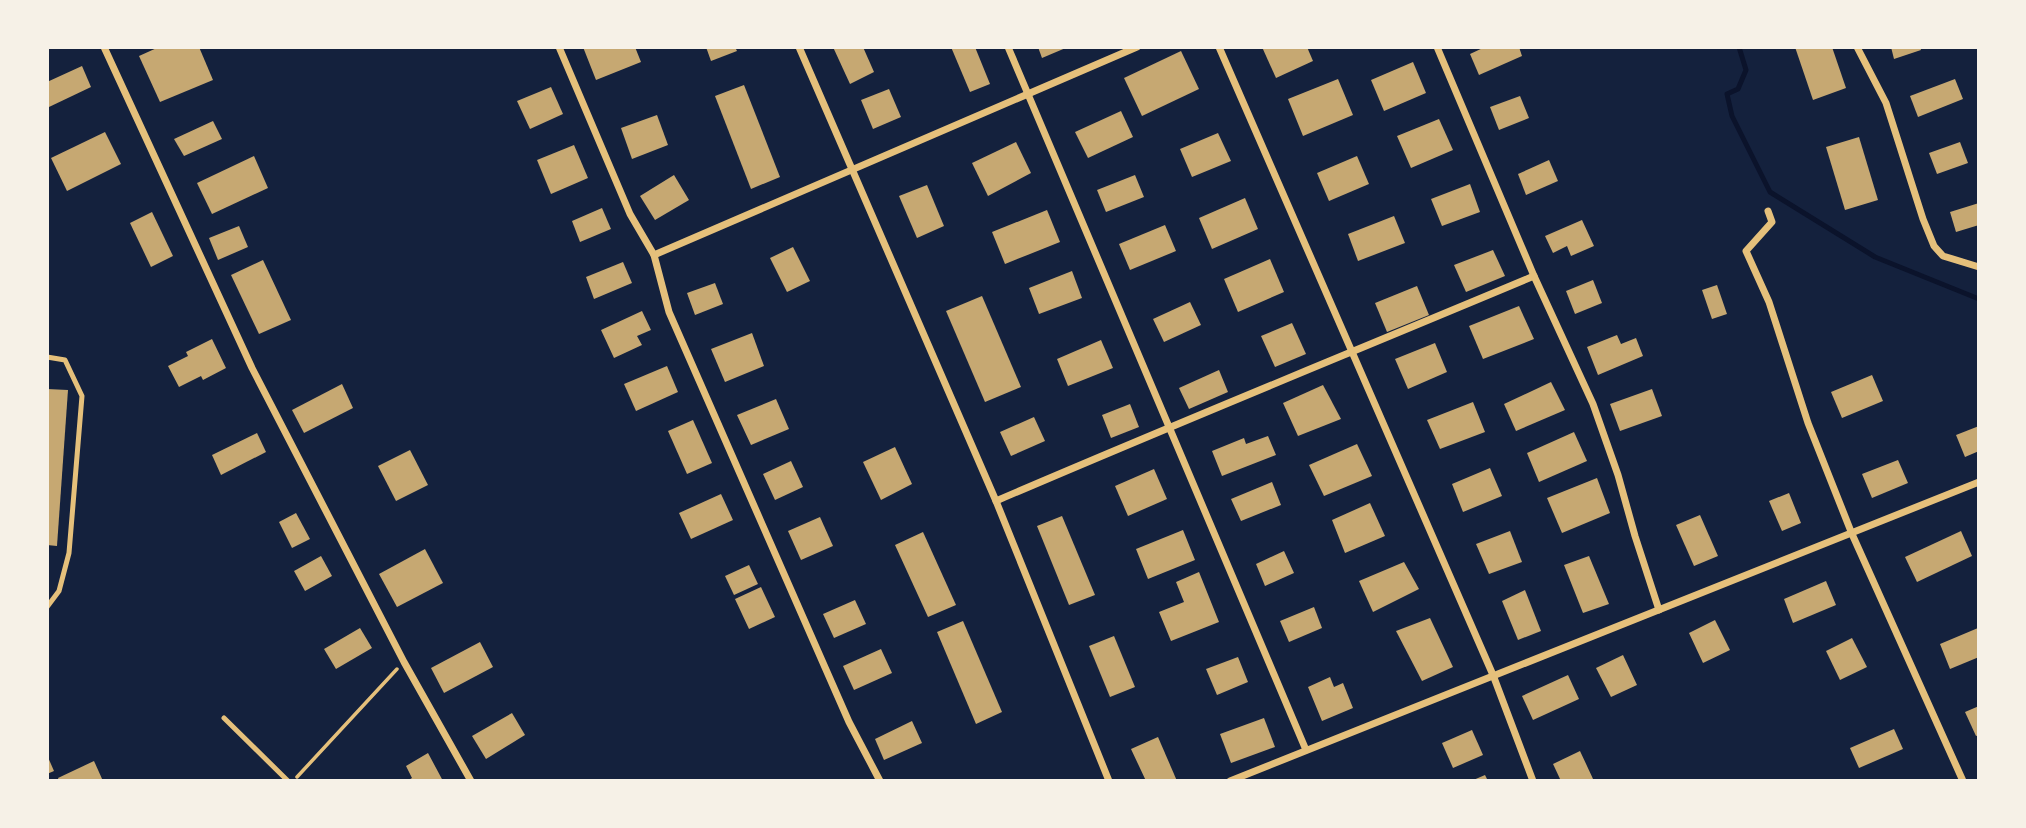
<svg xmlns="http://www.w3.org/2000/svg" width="2026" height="828" font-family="Manrope,sans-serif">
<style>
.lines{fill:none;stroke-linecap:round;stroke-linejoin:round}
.stream{stroke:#0b132b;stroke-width:5}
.building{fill:#c6a872}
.path{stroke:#e5c07b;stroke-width:3.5}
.service{stroke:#e5c07b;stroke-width:5}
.minor{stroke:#e5c07b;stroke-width:7}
</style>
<rect width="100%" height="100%" fill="#14213d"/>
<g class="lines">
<path class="stream" d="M1739,47L1746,70L1738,89L1727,94L1732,116L1770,192L1875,257L1979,299"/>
</g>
<g class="building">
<path d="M159,47H199L213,80L160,102L139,56Z"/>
<path d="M583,47H635L641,62L596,80Z"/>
<path d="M706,47H735L737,51L711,61Z"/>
<path d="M833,47H863L874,72L850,84Z"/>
<path d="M951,47H975L990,84L970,92Z"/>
<path d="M1038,47H1068L1042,58Z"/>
<path d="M1262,47H1307L1313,61L1276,78Z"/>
<path d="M1485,47H1519L1522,56L1479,75L1470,54Z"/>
<path d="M1795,47H1832L1846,88L1813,100Z"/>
<path d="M1891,47H1920L1921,50L1894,59Z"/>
<path d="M1181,51L1199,89L1142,116L1124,78Z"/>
<path d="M1413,62L1426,93L1384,111L1371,80Z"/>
<path d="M82,66L91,87L49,107L47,82Z"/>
<path d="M1338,79L1353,115L1303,136L1288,99Z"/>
<path d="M1955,79L1963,99L1918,117L1910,96Z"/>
<path d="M744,85L780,177L751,189L715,96Z"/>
<path d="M551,87L563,114L530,129L517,101Z"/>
<path d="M889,89L901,117L873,129L861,100Z"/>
<path d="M1520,96L1529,118L1499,130L1490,107Z"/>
<path d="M1121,111L1133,137L1088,158L1075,132Z"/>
<path d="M657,115L668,145L632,159L621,128Z"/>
<path d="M1439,119L1453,150L1411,168L1397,136Z"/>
<path d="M213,121L222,139L184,156L174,139Z"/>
<path d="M105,132L121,164L67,191L51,158Z"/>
<path d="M1218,133L1231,161L1192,177L1180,149Z"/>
<path d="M1859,137L1878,200L1845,210L1826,147Z"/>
<path d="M1016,142L1031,173L988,196L972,163Z"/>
<path d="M1960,142L1968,163L1937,174L1929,153Z"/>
<path d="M574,145L588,178L551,194L537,160Z"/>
<path d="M254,156L268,188L212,214L197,183Z"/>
<path d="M1357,156L1369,184L1329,201L1317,173Z"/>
<path d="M1549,160L1558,181L1526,195L1518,174Z"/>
<path d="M674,175L689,200L655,220L640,196Z"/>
<path d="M1135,175L1144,197L1106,212L1097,190Z"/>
<path d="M1470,184L1480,212L1442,226L1431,199Z"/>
<path d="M927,185L944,226L917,238L899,196Z"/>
<path d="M1245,198L1258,229L1212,249L1199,218Z"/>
<path d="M1979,203V225L1956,232L1950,212Z"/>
<path d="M602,208L611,229L580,242L572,221Z"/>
<path d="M1047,210L1060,242L1005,264L992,232Z"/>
<path d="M152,212L173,256L151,267L130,223Z"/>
<path d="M1394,216L1405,243L1358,261L1348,234Z"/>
<path d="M1582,220L1594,246L1571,256L1567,246L1553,253L1545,236Z"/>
<path d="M1165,225L1176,251L1130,270L1119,244Z"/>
<path d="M239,226L248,247L218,260L209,238Z"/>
<path d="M793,247L810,281L787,292L770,258Z"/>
<path d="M1493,250L1505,276L1466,292L1454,265Z"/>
<path d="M1270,259L1284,292L1238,312L1224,279Z"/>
<path d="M263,260L291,320L259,334L231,275Z"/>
<path d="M623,262L632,283L594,299L586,277Z"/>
<path d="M1072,271L1082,298L1039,314L1029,288Z"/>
<path d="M1593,280L1602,303L1575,314L1566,291Z"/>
<path d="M715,283L723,304L695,315L687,293Z"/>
<path d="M1717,285L1727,314L1712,319L1702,290Z"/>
<path d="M1417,286L1429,315L1387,332L1375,303Z"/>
<path d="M982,296L1021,387L985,402L946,311Z"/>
<path d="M1190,302L1201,325L1164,342L1153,319Z"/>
<path d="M1519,306L1534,339L1483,359L1469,326Z"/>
<path d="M642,311L651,330L637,336L642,345L614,358L601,330Z"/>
<path d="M1292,323L1306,354L1275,367L1261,336Z"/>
<path d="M752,333L764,366L725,382L711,349Z"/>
<path d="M1617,335L1621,344L1636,338L1643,356L1598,375L1587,347Z"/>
<path d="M212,339L226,368L203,380L201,376L179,387L168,366L188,356L186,352Z"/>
<path d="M1101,340L1113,368L1068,386L1057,359Z"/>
<path d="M1435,343L1447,372L1408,389L1395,359Z"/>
<path d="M667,366L678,392L636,411L624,384Z"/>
<path d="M1219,370L1228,392L1189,409L1179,388Z"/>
<path d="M1872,375L1883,401L1842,418L1831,392Z"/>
<path d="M1551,382L1565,410L1516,431L1504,404Z"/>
<path d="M342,384L353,408L304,433L292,410Z"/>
<path d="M1323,385L1341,419L1298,436L1283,403Z"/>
<path d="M47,389L68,390L57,546L47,545Z"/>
<path d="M1652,389L1662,416L1620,431L1610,404Z"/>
<path d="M776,399L789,429L751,445L737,415Z"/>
<path d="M1473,402L1485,432L1440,449L1427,420Z"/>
<path d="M1130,404L1139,427L1111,438L1102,415Z"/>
<path d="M1034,417L1045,441L1011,456L1000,432Z"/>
<path d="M693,420L712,463L687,474L668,431Z"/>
<path d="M1979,426V451L1965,457L1956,435Z"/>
<path d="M1574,432L1587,461L1539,482L1527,453Z"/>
<path d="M257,433L266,452L221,475L212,455Z"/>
<path d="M1268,436L1276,455L1222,476L1212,451L1244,438L1246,444Z"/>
<path d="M1357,444L1372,476L1324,496L1309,465Z"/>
<path d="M895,447L912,484L881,500L863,462Z"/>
<path d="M410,450L428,485L396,501L378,466Z"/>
<path d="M1898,460L1908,483L1872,498L1862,474Z"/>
<path d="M791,461L803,487L775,500L763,474Z"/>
<path d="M1490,468L1502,496L1463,512L1452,484Z"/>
<path d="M1154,469L1167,499L1128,516L1115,486Z"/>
<path d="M1597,478L1610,513L1562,533L1547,498Z"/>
<path d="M1272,482L1281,505L1241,521L1231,499Z"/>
<path d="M1789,493L1801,523L1782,531L1769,501Z"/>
<path d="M721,494L733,520L691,539L679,513Z"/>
<path d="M1370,503L1385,536L1345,553L1332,520Z"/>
<path d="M296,513L310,539L292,548L279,522Z"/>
<path d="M1700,515L1718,556L1694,566L1676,525Z"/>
<path d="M1062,516L1095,595L1069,605L1037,526Z"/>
<path d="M820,517L833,546L801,560L788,531Z"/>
<path d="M1183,530L1195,560L1148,579L1136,549Z"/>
<path d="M1510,531L1522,562L1489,574L1476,544Z"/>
<path d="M1961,531L1972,556L1917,582L1905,557Z"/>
<path d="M923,532L956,605L928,617L895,545Z"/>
<path d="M425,549L443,583L397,607L379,574Z"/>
<path d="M1284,551L1294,573L1265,586L1256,564Z"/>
<path d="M321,556L332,576L305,591L294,571Z"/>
<path d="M1589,556L1609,604L1583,613L1564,565Z"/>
<path d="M1404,562L1419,589L1373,612L1359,581Z"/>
<path d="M749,565L758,584L734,595L725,576Z"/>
<path d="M1199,572L1219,622L1171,641L1159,612L1184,602L1176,582Z"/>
<path d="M1826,581L1836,605L1793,623L1784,599Z"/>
<path d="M761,587L775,617L749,629L735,599Z"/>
<path d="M1525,590L1541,631L1518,640L1502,601Z"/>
<path d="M855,600L866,624L834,638L823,614Z"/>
<path d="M1314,607L1322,628L1289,642L1280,621Z"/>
<path d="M1430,618L1453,667L1422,681L1396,631Z"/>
<path d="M1715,620L1730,650L1703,663L1689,633Z"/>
<path d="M963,621L1002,712L976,724L937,632Z"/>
<path d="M360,628L372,648L336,669L324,649Z"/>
<path d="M1978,628L1979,657L1950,669L1940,644Z"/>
<path d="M1114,636L1135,687L1110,697L1089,646Z"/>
<path d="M1852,638L1867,667L1840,680L1826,651Z"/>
<path d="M480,642L493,667L444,693L431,668Z"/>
<path d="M881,649L892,673L854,690L843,666Z"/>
<path d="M1623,655L1637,685L1611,697L1596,668Z"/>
<path d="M1238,657L1248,682L1217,695L1206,669Z"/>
<path d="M1568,675L1579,699L1533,720L1522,696Z"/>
<path d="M1330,677L1334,687L1343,683L1353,708L1322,721L1308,687Z"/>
<path d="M1979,706V735L1976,736L1965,712Z"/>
<path d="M512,713L525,735L486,759L472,736Z"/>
<path d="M1264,718L1275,747L1231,763L1220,734Z"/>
<path d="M912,721L922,743L884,760L875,739Z"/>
<path d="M1894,729L1903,749L1859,768L1850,748Z"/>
<path d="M1472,730L1483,755L1453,768L1442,743Z"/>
<path d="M1158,737L1177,781H1146L1131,749Z"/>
<path d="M1580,751L1594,781H1561L1553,764Z"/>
<path d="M428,753L443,781H407L412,778L406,766Z"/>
<path d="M47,755L54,771L47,774Z"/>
<path d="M94,761L103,781H59L58,778Z"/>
<path d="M1485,775L1488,781H1471Z"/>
</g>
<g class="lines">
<path class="path" d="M297,777L397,669"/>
<g class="service">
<path d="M47,357L65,360L82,396L69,553L59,591L47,607"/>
<path d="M224,718L288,781"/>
</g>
<g class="minor">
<path d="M104,47L252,368L404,662L471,781"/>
<path d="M559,47L630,214L654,255L669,312L849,722L880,781"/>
<path d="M799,47L996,501L1109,781"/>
<path d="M1008,47L1306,750"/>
<path d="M1219,47L1493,675L1533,781"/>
<path d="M1437,47L1534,276L1593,404L1618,475L1635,536L1659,610"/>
<path d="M1857,47L1886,103L1923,219L1934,246L1943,256L1979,267"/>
<path d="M1768,211L1772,222L1746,251L1769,302L1808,423L1852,534L1963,781"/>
<path d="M654,255L1137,47"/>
<path d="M996,501C1175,424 1355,351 1534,276"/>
<path d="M1230,781L1979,482"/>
</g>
</g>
<rect width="2026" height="828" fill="none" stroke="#f6f1e7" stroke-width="98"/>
</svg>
